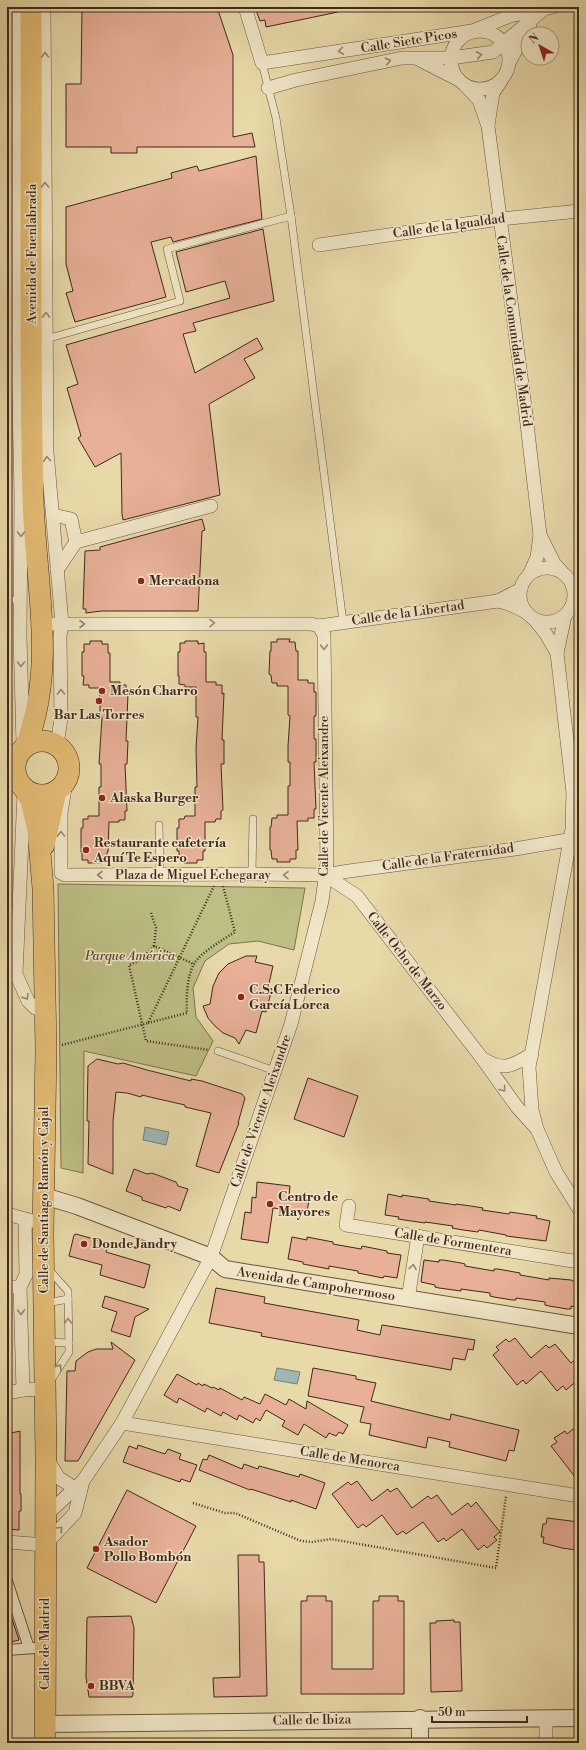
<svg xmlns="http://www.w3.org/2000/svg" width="586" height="1750" font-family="'Libre Bodoni',serif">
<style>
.green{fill:#bcbe84;stroke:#7e7351}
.water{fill:#9cb7b4;stroke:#777e78}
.building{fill:#e7b097;stroke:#40281e}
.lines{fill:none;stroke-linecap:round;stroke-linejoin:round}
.service-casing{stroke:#6a5441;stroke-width:8}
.pedestrian-casing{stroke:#6a5441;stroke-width:12}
.minor-casing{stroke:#6a5441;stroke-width:14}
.tertiary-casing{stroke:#6a5441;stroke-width:18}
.primary-casing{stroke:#40281e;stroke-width:22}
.path{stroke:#40281e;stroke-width:2.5;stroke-dasharray:1 2;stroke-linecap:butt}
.service{stroke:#f0e6c7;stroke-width:7}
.pedestrian{stroke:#f0e6c7;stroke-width:10}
.minor{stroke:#f0e6c7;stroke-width:13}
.tertiary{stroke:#f0e6c7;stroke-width:16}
.primary{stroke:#e4bc74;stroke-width:21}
.oneway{stroke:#988772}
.poi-dot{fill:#8f2418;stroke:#f0e6c7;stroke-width:1.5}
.labels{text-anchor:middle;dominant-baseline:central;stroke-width:3;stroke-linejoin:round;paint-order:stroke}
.street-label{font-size:13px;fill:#40281e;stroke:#f0e6c7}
.poi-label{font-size:13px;font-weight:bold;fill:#40281e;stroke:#f0e6c7;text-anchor:start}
.park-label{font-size:13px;font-style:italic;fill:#594632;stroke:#f0e6c7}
</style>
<rect width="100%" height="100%" fill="#e8d9a9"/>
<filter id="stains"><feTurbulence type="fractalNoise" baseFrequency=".005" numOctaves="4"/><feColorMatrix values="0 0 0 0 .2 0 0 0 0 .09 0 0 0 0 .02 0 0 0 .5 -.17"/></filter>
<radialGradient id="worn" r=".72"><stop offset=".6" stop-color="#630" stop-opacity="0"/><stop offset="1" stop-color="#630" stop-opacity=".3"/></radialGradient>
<path class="green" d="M58,884L305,888L294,950L258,941L229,944L205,961L193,988L196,1017L213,1041L196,1076L84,1051L83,1173L61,1168Z"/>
<g class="water">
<path d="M145,1127L169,1132L166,1145L143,1140Z"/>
<path d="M277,1368L300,1372L297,1384L274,1380Z"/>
</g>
<g class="building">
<path d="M82,7H217L233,55V137L252,133L255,147H137V153H111V147H66V84H81Z"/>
<path d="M255,7H337L338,12L266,27L265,20L260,21Z"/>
<path d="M256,156L262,219L173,242L171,237L151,242L166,297L75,322L66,293L73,291L66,264V207L172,178L171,173L197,166L199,171Z"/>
<path d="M263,229L274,301L193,323L196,331L183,334L195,373L257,338L263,349L244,359L255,378L209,404L220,495L123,520L122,514L121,453L95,467L78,438L81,436L67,388L78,384L66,345L230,298L225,281L186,292L176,252Z"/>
<path d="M202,519L205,530L202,531L198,611H101L86,613V609H83L85,551L100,550V547Z"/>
<path d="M277,639H290L289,642H295L296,651H298V680H308V683H314V692H316V716H314V739H316V762H314L316,809H314V818H308V821H297L298,850H296V859H290V862H277V859H272L271,850H270V827H271L272,818H277V815H288V786H290V762H288V746L290,716L288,715V686H277V683H272L271,675L269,674L270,651H271V642H277Z"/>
<path d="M90,641H102V644H108V653H110V682H120V685H126V694H128L126,741H128L127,764H125L127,811H125V820H119V822H109L108,852H107V861L101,860V863H88V860H82V851L81,852V828H83V819H88V816H99V787H101V764H99L102,717H100V688H89V685H83L84,676H82V652H84V644H90Z"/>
<path d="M185,641H198V644L204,643V652H206V682H216V685H222V694L224,693L222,740H224V764H221L223,810L221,811V819H216L215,822H205V851H203V860H197V863H184V860H179V851H177V828H179V819H184L185,816H195V787H197L196,748L198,717H196V687H185V685L179,684V676H178V652H180V643H185Z"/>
<path d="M246,956H257L255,962L273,966L268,988L272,989L266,1012L262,1011L256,1033L246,1030L239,1044L235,1038L223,1033L215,1026L208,1018L203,1006L210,1004L213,986L219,973L228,964Z"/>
<path d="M97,1059L118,1064L123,1063L147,1070L191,1081V1079L202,1081L242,1094L245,1098L238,1123H239L219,1173L196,1166L211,1113L185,1107V1105L154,1098L142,1095L141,1097L127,1093L116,1092L113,1121V1174L88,1164L89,1121H87L88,1066Z"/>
<path d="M308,1078L358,1096L344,1137L294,1119Z"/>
<path d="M134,1169L147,1174L152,1173L176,1182L178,1186L188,1189L180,1211L168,1206L166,1208L142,1200V1197L126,1191Z"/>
<path d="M257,1182L290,1186L289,1198L309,1200L307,1212L273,1208L268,1243L241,1239L245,1212L251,1213L252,1197L256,1198Z"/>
<path d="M388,1194L402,1197V1195L429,1199V1201L456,1205V1204L471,1206L483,1208L482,1210L509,1214L510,1212L537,1216L536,1218L550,1221L546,1241L506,1236V1235L479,1230L478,1232L463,1230L452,1228L453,1226L425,1222V1223L398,1219L399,1217L385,1215Z"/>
<path d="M76,1234L104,1242L103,1244L108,1245L106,1252L150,1265L145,1286L144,1288L100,1275L102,1265L69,1256L74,1235Z"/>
<path d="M292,1237L307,1240V1237L333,1242V1244L361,1249L362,1246L387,1251V1253L401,1255L397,1278L384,1276L383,1278L358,1273V1271L329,1266V1269L303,1264V1262L288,1259Z"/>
<path d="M424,1260L439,1262V1260H443L461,1263L465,1264V1266L494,1271V1269H498L520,1273V1275L549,1280V1278L571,1280L575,1282V1284L579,1285V1308L571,1306V1309H567L549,1306L545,1305V1302L516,1298V1300H512L494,1297L490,1296V1293L461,1289V1291L439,1288L435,1287V1285L421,1282Z"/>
<path d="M216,1288L265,1297L264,1303L359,1320L357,1330L380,1335L382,1325L475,1340L473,1350L468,1349L465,1360L453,1358L451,1370L261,1336L262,1333L209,1323Z"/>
<path d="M105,1296L149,1309L135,1317L130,1337L111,1331L117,1312L102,1307Z"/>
<path d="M515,1338L531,1358L546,1345L549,1348L555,1344L571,1363L579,1357V1379L566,1390L563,1386L557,1391L541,1371L526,1384L523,1380L517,1385L493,1355L499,1350L496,1347L506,1339L509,1342Z"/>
<path d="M111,1342L135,1360L78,1461H65L67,1371H75L76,1361L88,1352L96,1349H113Z"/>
<path d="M313,1368L356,1376V1379L376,1383L371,1401L450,1420L451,1414L519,1430L514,1451L509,1450L506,1461L449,1447L450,1442L428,1437L426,1448L369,1435L371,1424L360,1422L364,1407L308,1396Z"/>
<path d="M177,1374L197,1385L198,1383L203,1386L204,1384L212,1388L213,1387L219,1390L220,1388L242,1400L244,1397L260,1404L265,1394L286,1405L289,1399L306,1409L307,1401L348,1425L343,1434L339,1432L336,1436L329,1433L326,1438L304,1424L298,1435L282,1426L285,1421L266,1410L260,1421L256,1418L253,1423L239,1415L237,1420L223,1412L221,1416L207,1408L205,1412L179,1398L177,1403L164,1395Z"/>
<path d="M573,1429L579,1437V1482L551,1446L557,1442L554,1438L565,1431L567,1434Z"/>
<path d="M20,1431V1494H21V1511H19V1530L7,1529V1434Z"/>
<path d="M138,1445L165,1454L168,1449L181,1454L179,1459L197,1465L190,1482L181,1479L180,1482L123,1462L129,1446L137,1449Z"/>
<path d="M209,1455L242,1469L244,1464L258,1469L259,1466L299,1477L300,1474L325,1483L316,1509L291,1500V1502L251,1489L250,1490L199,1470L203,1459L207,1460Z"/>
<path d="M357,1481L372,1501L388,1489L390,1492L397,1488L412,1508L428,1496L431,1499L437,1495L452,1515L468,1503L471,1507L476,1502L500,1532L494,1537L497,1540L487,1548L484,1545L478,1550L462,1529L446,1541L444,1538L438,1542L423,1522L406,1534L403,1531L397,1535L382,1515L366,1527L363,1524L358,1528L332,1494L348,1482L351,1485Z"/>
<path d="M127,1490L196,1526L156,1603L87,1568Z"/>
<path d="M547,1518L579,1522V1549L576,1548V1550L562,1548L543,1543L544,1537H541L543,1524H546Z"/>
<path d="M238,1555H259V1562H264L267,1696L214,1697L213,1678L240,1677Z"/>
<path d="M307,1596H326V1601H332V1669H373V1601H379V1596H398V1601H404V1694H301V1601H307Z"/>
<path d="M7,1604L19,1640L7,1643Z"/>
<path d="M131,1616L134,1628L133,1695L132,1697H89L86,1677L87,1618L88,1617Z"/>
<path d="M454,1620V1622H460L462,1691L431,1692L430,1623H436V1621Z"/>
</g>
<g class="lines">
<defs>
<g id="service">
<path d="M262,63L276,118L291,216"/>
<path d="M46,339L180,301L167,249L291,216L343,622"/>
<path d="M7,599L21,601"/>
<path d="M159,825L160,875"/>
<path d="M252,874L253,819"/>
<path d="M218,1051L275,1071"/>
<path d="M49,1270L68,1291L69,1352L51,1380"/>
<path d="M47,1303L68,1299"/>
<path d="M47,1342L69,1343"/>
</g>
<g id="pedestrian">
<path d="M7,1581L29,1648"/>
<path d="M7,1650L35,1648"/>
</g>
<g id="minor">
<path d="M18,7V358L21,495L20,636L23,743"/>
<path d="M44,7L47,452L62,624L60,636L61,719L57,744"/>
<path d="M245,7L262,63L472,31L510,16L553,7"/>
<circle cx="480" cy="60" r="29"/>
<path d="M418,59L459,80"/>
<path d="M509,63L530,24"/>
<path d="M465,85L479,100L488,126L525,407L540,535"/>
<path d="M268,88L296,80L402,58H451L493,52L543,10"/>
<path d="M488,125L493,93L501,81"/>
<path d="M319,245L500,219L579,211"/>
<path d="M53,515L71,519L76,542"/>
<path d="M76,542L211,506"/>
<circle cx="547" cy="595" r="27"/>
<path d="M57,570L76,542"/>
<path d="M530,573L537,557L540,535L554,563L561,571"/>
<path d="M521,589L498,601L509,604L526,612"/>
<path d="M534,619L546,634L557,653L565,616"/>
<path d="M43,624H311L319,626L324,635L327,863L322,901L291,1024L211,1257L122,1423L83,1481L45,1516"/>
<path d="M319,626L498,601"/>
<path d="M557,653L573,793L572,829L529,1067L532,1110L537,1129L556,1172L579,1209"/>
<path d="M7,767H14"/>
<path d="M66,782L61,813V873L65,875L252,874L325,875L349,871L515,849L579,838"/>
<path d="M24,794L16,974L28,1001L35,1008L45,1011"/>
<path d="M325,875L357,896L481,1057L517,1107L535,1127"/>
<path d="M482,1058C503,1072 512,1066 532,1054"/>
<path d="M349,1206L346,1225L579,1262"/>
<path d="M7,1214L32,1221"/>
<path d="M7,1287H20L23,1390"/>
<path d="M20,1287L26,1275L25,1219"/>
<path d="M408,1299L418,1236"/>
<path d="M7,1393L23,1390L45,1389"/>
<path d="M122,1423L579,1496"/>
<path d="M47,1459L59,1478L76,1489"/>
<path d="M7,1542L45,1545L75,1513L83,1481"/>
<path d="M546,1743V1718"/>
</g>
<g id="tertiary">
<path d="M44,1196L77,1206L211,1257L225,1269L579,1326"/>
<path d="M45,1724L579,1718"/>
<path d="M420,1743V1718"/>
</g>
<g id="primary">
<circle cx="42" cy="768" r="27"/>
<path d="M26,745C57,666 35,581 33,498C29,335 32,171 31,7"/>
<path d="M25,790L31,800L38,830L43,888L46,1049L43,1233L46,1456L45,1743"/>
<path d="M44,845L56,791"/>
</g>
</defs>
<use href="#service" class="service-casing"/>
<use href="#pedestrian" class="pedestrian-casing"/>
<use href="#minor" class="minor-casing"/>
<use href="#tertiary" class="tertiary-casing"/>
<use href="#primary" class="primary-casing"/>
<g class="path">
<path d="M151,913L156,928L154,946L194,964"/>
<path d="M154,946L141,960L129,965L146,1041L209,1050"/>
<path d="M148,1023L187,1013C186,999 187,976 194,964C200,953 224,939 235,932L223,886"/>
<path d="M62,1045L148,1023L214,886"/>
<path d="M193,1503L225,1513H235L301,1541L312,1542L331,1539L496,1568L506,1496"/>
</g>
<use href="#service" class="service"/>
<use href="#pedestrian" class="pedestrian"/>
<use href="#minor" class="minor"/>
<use href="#tertiary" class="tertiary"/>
<use href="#primary" class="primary"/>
</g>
<defs><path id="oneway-chevron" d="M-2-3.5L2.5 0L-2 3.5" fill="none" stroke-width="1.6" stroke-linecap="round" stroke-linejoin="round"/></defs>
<g class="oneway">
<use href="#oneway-chevron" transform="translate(341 51) rotate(172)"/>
<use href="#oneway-chevron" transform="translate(45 55) rotate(-91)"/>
<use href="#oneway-chevron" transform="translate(479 55) rotate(-10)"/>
<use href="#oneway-chevron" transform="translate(388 61) rotate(-12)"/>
<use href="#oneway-chevron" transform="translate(45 185) rotate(-90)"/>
<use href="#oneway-chevron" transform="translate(46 315) rotate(-90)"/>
<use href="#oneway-chevron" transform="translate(47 459) rotate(-95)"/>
<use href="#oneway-chevron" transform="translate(21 534) rotate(90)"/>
<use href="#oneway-chevron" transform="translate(212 623) rotate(-1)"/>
<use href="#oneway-chevron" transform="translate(82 624)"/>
<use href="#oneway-chevron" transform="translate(324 647) rotate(89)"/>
<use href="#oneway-chevron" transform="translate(21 664) rotate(90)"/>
<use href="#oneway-chevron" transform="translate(61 692) rotate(-90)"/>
<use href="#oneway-chevron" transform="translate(61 834) rotate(-91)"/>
<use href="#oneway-chevron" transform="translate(100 875) rotate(180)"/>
<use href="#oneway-chevron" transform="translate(286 875) rotate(-179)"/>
<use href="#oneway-chevron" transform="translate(26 997) rotate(58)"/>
<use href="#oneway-chevron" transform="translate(503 1089) rotate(54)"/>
<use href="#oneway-chevron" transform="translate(413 1267) rotate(-81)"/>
<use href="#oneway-chevron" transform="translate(21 1312) rotate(89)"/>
<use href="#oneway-chevron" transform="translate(68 1321) rotate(-91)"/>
<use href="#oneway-chevron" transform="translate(59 1367) rotate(-57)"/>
<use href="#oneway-chevron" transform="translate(60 1529) rotate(-46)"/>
</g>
<g class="poi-dot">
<circle cx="141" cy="581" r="4"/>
<circle cx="102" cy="691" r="4"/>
<circle cx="99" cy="701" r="4"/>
<circle cx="102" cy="798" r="4"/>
<circle cx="86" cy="850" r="4"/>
<circle cx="241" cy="997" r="4"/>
<circle cx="270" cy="1204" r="4"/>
<circle cx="84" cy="1244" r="4"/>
<circle cx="96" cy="1549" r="4"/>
<circle cx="91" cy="1686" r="4"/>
</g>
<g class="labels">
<g class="street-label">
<text transform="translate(409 41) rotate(-9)">Calle Siete Picos</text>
<text transform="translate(449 226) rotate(-8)">Calle de la Igualdad</text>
<text transform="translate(32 254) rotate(-90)">Avenida de Fuenlabrada</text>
<text transform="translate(514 331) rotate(82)">Calle de la Comunidad de Madrid</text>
<text transform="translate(408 613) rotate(-8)">Calle de la Libertad</text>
<text transform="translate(324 796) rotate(-90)">Calle de Vicente Aleixandre</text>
<text transform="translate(448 857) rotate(-8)">Calle de la Fraternidad</text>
<text x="193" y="875">Plaza de Miguel Echegaray</text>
<text transform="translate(407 961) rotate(52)">Calle Ocho de Marzo</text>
<text transform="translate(261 1111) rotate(-71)">Calle de Vicente Aleixandre</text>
<text transform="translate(44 1200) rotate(-90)">Calle de Santiago Ramón y Cajal</text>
<text transform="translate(453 1242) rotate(9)">Calle de Formentera</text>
<text transform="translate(316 1284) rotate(9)">Avenida de Campohermoso</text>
<text transform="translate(350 1459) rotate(9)">Calle de Menorca</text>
<text transform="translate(45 1644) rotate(-90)">Calle de Madrid</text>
<text transform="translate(312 1720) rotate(-1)">Calle de Ibiza</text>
</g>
<g class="poi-label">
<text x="149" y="581">Mercadona</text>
<text x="110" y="691">Mesón Charro</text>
<text x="99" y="715" text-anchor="middle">Bar Las Torres</text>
<text x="110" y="798">Alaska Burger</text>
<text x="94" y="843">Restaurante cafetería<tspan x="94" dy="15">Aquí Te Espero</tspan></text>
<text x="249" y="990">C.S.C Federico<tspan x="249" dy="15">García Lorca</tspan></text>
<text x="278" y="1197">Centro de<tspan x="278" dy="15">Mayores</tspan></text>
<text x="92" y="1244">Donde Jandry</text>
<text x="104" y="1542">Asador<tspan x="104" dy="15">Pollo Bombón</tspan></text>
<text x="99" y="1686">BBVA</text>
</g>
<g class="park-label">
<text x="130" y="956">Parque América</text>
</g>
</g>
<rect width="586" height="1750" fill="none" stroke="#e8d9a9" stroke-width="24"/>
<rect x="8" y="8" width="570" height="1734" fill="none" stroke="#40281e" stroke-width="2"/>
<rect x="12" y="12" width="562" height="1726" fill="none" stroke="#40281e"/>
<g transform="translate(540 46) rotate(321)"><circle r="19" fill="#f0e6c7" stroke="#aa9a83"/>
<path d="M0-3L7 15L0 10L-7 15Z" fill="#8f2418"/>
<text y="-6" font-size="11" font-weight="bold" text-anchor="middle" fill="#40281e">N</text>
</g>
<path d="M432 1716v6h95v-6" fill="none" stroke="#40281e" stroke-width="2"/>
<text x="438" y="1716" font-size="12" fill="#40281e" stroke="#f0e6c7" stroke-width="3" paint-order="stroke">50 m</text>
<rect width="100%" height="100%" filter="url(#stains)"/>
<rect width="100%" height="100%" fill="url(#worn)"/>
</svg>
